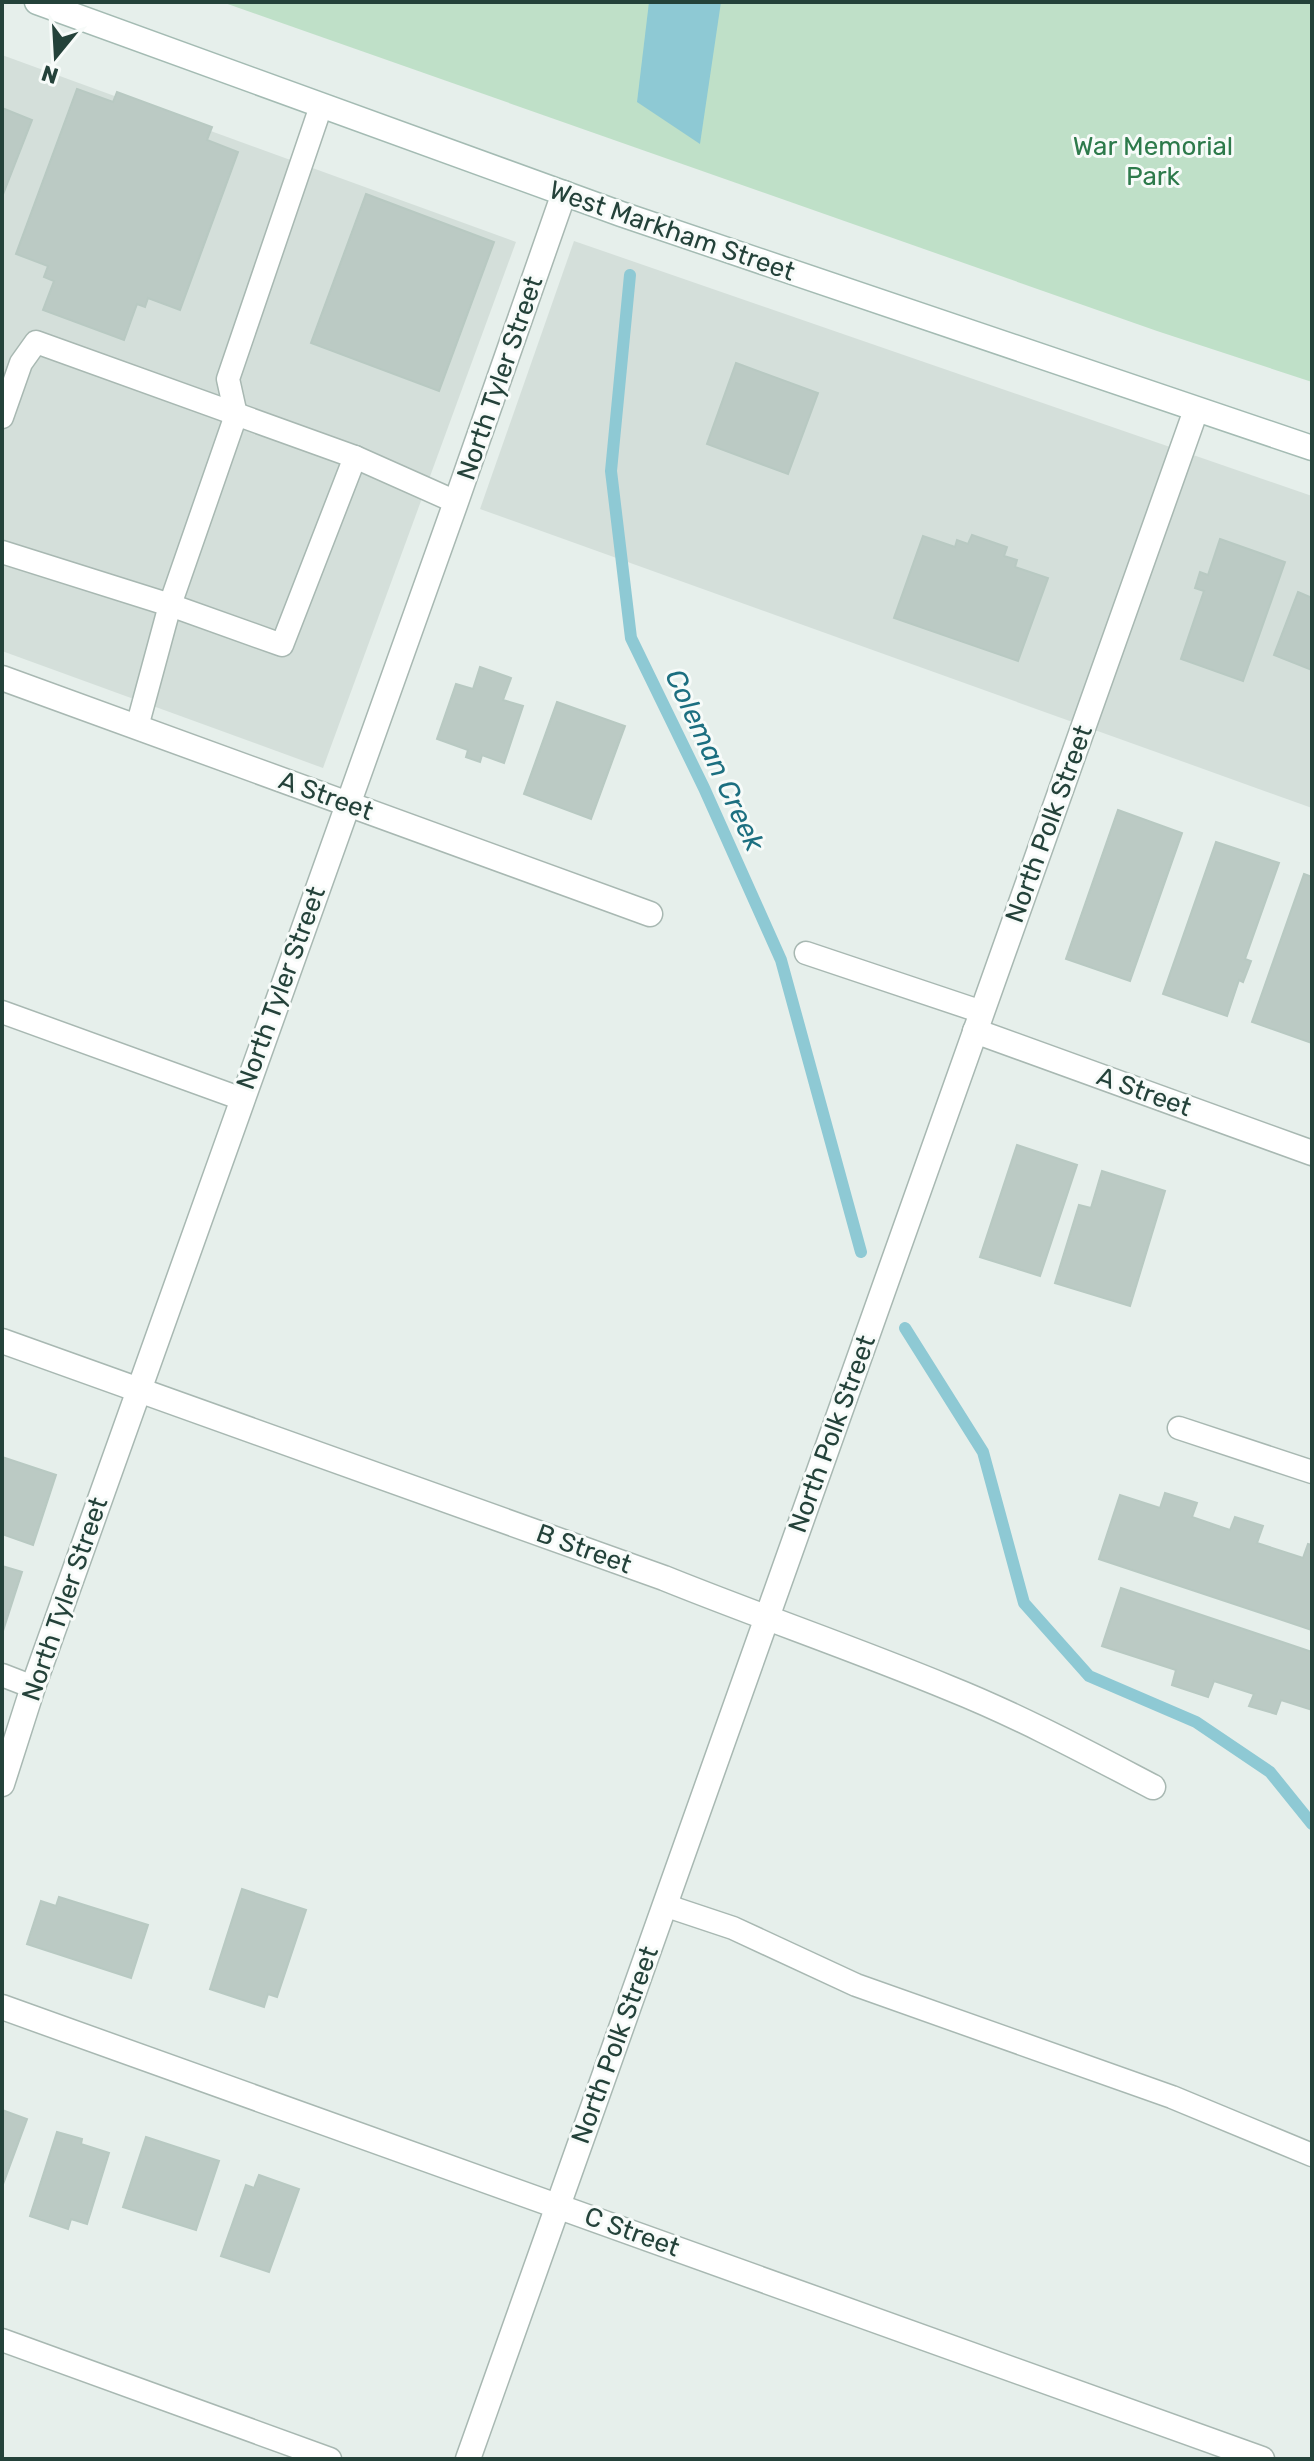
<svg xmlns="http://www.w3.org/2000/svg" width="1314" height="2461" font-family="Rubik,sans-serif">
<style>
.built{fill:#d4dfda}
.green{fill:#bfe0c8}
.water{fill:#8ec9d4}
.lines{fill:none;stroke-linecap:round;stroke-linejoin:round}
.stream{stroke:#8ec9d4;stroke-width:12}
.building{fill:#bbcac4;stroke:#b8c9c2;stroke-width:2}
.lane-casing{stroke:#a8b8b2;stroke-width:25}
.street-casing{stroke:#a8b8b2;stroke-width:27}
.secondary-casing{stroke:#a4bbb3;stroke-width:27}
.lane{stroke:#fff;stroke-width:22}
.street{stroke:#fff;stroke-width:24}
.secondary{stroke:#fff;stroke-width:24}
.labels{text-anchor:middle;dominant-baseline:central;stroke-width:6;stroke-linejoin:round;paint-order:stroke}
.park-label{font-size:26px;fill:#2d7a4b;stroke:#f7fbf9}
.street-label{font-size:26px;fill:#24423a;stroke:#f7fbf9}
.water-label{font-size:28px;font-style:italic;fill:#1c6f80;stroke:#f7fbf9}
</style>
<rect width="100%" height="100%" fill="#e6efeb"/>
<g class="built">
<path d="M2,55L516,242L323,768L2,651Z"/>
<path d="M574,241L1312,496V808L480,509Z"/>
</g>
<path class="green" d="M222,2H1312V382L1157,331Z"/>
<path class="water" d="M649,2H721L700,144L637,102Z"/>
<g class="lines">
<g class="stream">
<path d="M630,275L611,471L631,638L704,788L781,960L861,1252"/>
<path d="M905,1328L983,1452L1024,1603L1089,1676L1196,1722L1270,1772L1312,1824"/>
</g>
</g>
<g class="building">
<path d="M77,89L113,102L117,92L212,127L207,140L238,152L180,310L148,298L145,307L137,304L124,340L43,310L54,281L44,277L48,266L16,254Z"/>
<path d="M2,108L32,120L2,197Z"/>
<path d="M366,194L494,242L439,391L311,343Z"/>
<path d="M736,363L818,393L788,474L707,444Z"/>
<path d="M972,535L1007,547L1004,556L1017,560L1015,567L1048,578L1018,661L894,618L923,536L955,547L957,540L968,544Z"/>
<path d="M1220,539L1285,562L1243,681L1181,659L1204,591L1195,588L1200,572L1208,575Z"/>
<path d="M1298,592L1312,598V670L1274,655Z"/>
<path d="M480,667L511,678L503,700L523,706L504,763L482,755L480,762L466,757L468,750L437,739L456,684L473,689Z"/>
<path d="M557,702L625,726L591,819L524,794Z"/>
<path d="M1118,810L1182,833L1130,981L1066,959Z"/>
<path d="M1216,842L1279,863L1245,959L1251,961L1243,982L1239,980L1227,1016L1163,994Z"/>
<path d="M1304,874L1312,877V1043L1252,1022Z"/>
<path d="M1017,1145L1077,1165L1040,1276L980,1257Z"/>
<path d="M1102,1171L1165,1191L1130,1306L1055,1283L1079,1205L1091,1208Z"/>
<path d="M2,1457L56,1475L33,1545L2,1534Z"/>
<path d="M1165,1493L1197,1503L1192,1517L1230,1530L1235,1517L1263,1526L1257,1543L1303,1558L1308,1544L1312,1545V1630L1099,1559L1120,1495L1160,1508Z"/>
<path d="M2,1566L22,1572L3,1631L2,1630Z"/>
<path d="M1121,1588L1312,1652V1710L1281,1700L1276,1714L1249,1706L1254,1694L1214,1681L1208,1697L1172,1685L1176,1670L1102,1646Z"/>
<path d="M242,1889L306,1910L277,1997L268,1994L264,2007L210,1989Z"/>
<path d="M59,1897L148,1925L131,1978L27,1944L41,1901L56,1906Z"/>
<path d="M2,2110L27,2119L2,2187Z"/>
<path d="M57,2132L82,2139L81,2144L109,2153L87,2224L71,2219L68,2229L30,2216Z"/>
<path d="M146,2137L219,2161L196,2230L123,2207Z"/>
<path d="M259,2175L299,2189L269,2272L221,2256L246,2185L254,2188Z"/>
</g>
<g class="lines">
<defs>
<g id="lane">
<path d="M2,417L21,363L36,342L355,457L456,502"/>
<path d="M2,552L170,605L282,645L355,457"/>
<path d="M137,727L170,605L236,415L228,379L321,106"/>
<path d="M806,953L982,1012"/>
<path d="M2,1012L242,1099"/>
<path d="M1179,1428L1312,1472"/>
<path d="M2,1675L33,1687"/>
<path d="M666,1902L676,1909L733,1928L856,1985L1172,2097L1312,2155"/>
<path d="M2,2340L330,2459"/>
</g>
<g id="street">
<path d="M2,678L650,914"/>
<path d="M975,1031L1312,1153"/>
<path d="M2,1341L664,1578C758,1616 855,1649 949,1688C1019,1716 1086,1752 1153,1787"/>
<path d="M2,1784L33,1687L456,502L564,193"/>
<path d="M2,2007L1262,2459"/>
<path d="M468,2459L1196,410"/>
</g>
<path id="secondary" d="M37,2L621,214L1312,448"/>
</defs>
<use href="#lane" class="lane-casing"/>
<use href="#street" class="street-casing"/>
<use href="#secondary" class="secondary-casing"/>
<use href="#lane" class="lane"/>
<use href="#street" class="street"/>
<use href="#secondary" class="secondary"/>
</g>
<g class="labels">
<g class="park-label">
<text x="1153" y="146">War Memorial<tspan x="1153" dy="30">Park</tspan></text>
</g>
<g class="street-label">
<text transform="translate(672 231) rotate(19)">West Markham Street</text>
<text transform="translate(500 378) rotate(-71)">North Tyler Street</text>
<text transform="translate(326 796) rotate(20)">A Street</text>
<text transform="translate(1049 824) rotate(-70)">North Polk Street</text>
<text transform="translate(281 988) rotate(-70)">North Tyler Street</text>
<text transform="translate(1144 1092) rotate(20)">A Street</text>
<text transform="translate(832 1434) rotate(-70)">North Polk Street</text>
<text transform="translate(584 1549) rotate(20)">B Street</text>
<text transform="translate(65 1599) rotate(-71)">North Tyler Street</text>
<text transform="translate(615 2045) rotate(-70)">North Polk Street</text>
<text transform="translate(632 2232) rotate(20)">C Street</text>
</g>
<g class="water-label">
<text transform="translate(715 760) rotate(65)">Coleman Creek</text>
</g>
</g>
<rect width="1314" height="2461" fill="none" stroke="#24423a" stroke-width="8"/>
<g transform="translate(56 56) rotate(198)" stroke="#f7fbf9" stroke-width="6" paint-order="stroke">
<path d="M0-6L14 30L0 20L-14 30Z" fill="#24423a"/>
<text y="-12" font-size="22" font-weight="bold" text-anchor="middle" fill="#24423a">N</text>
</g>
</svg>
